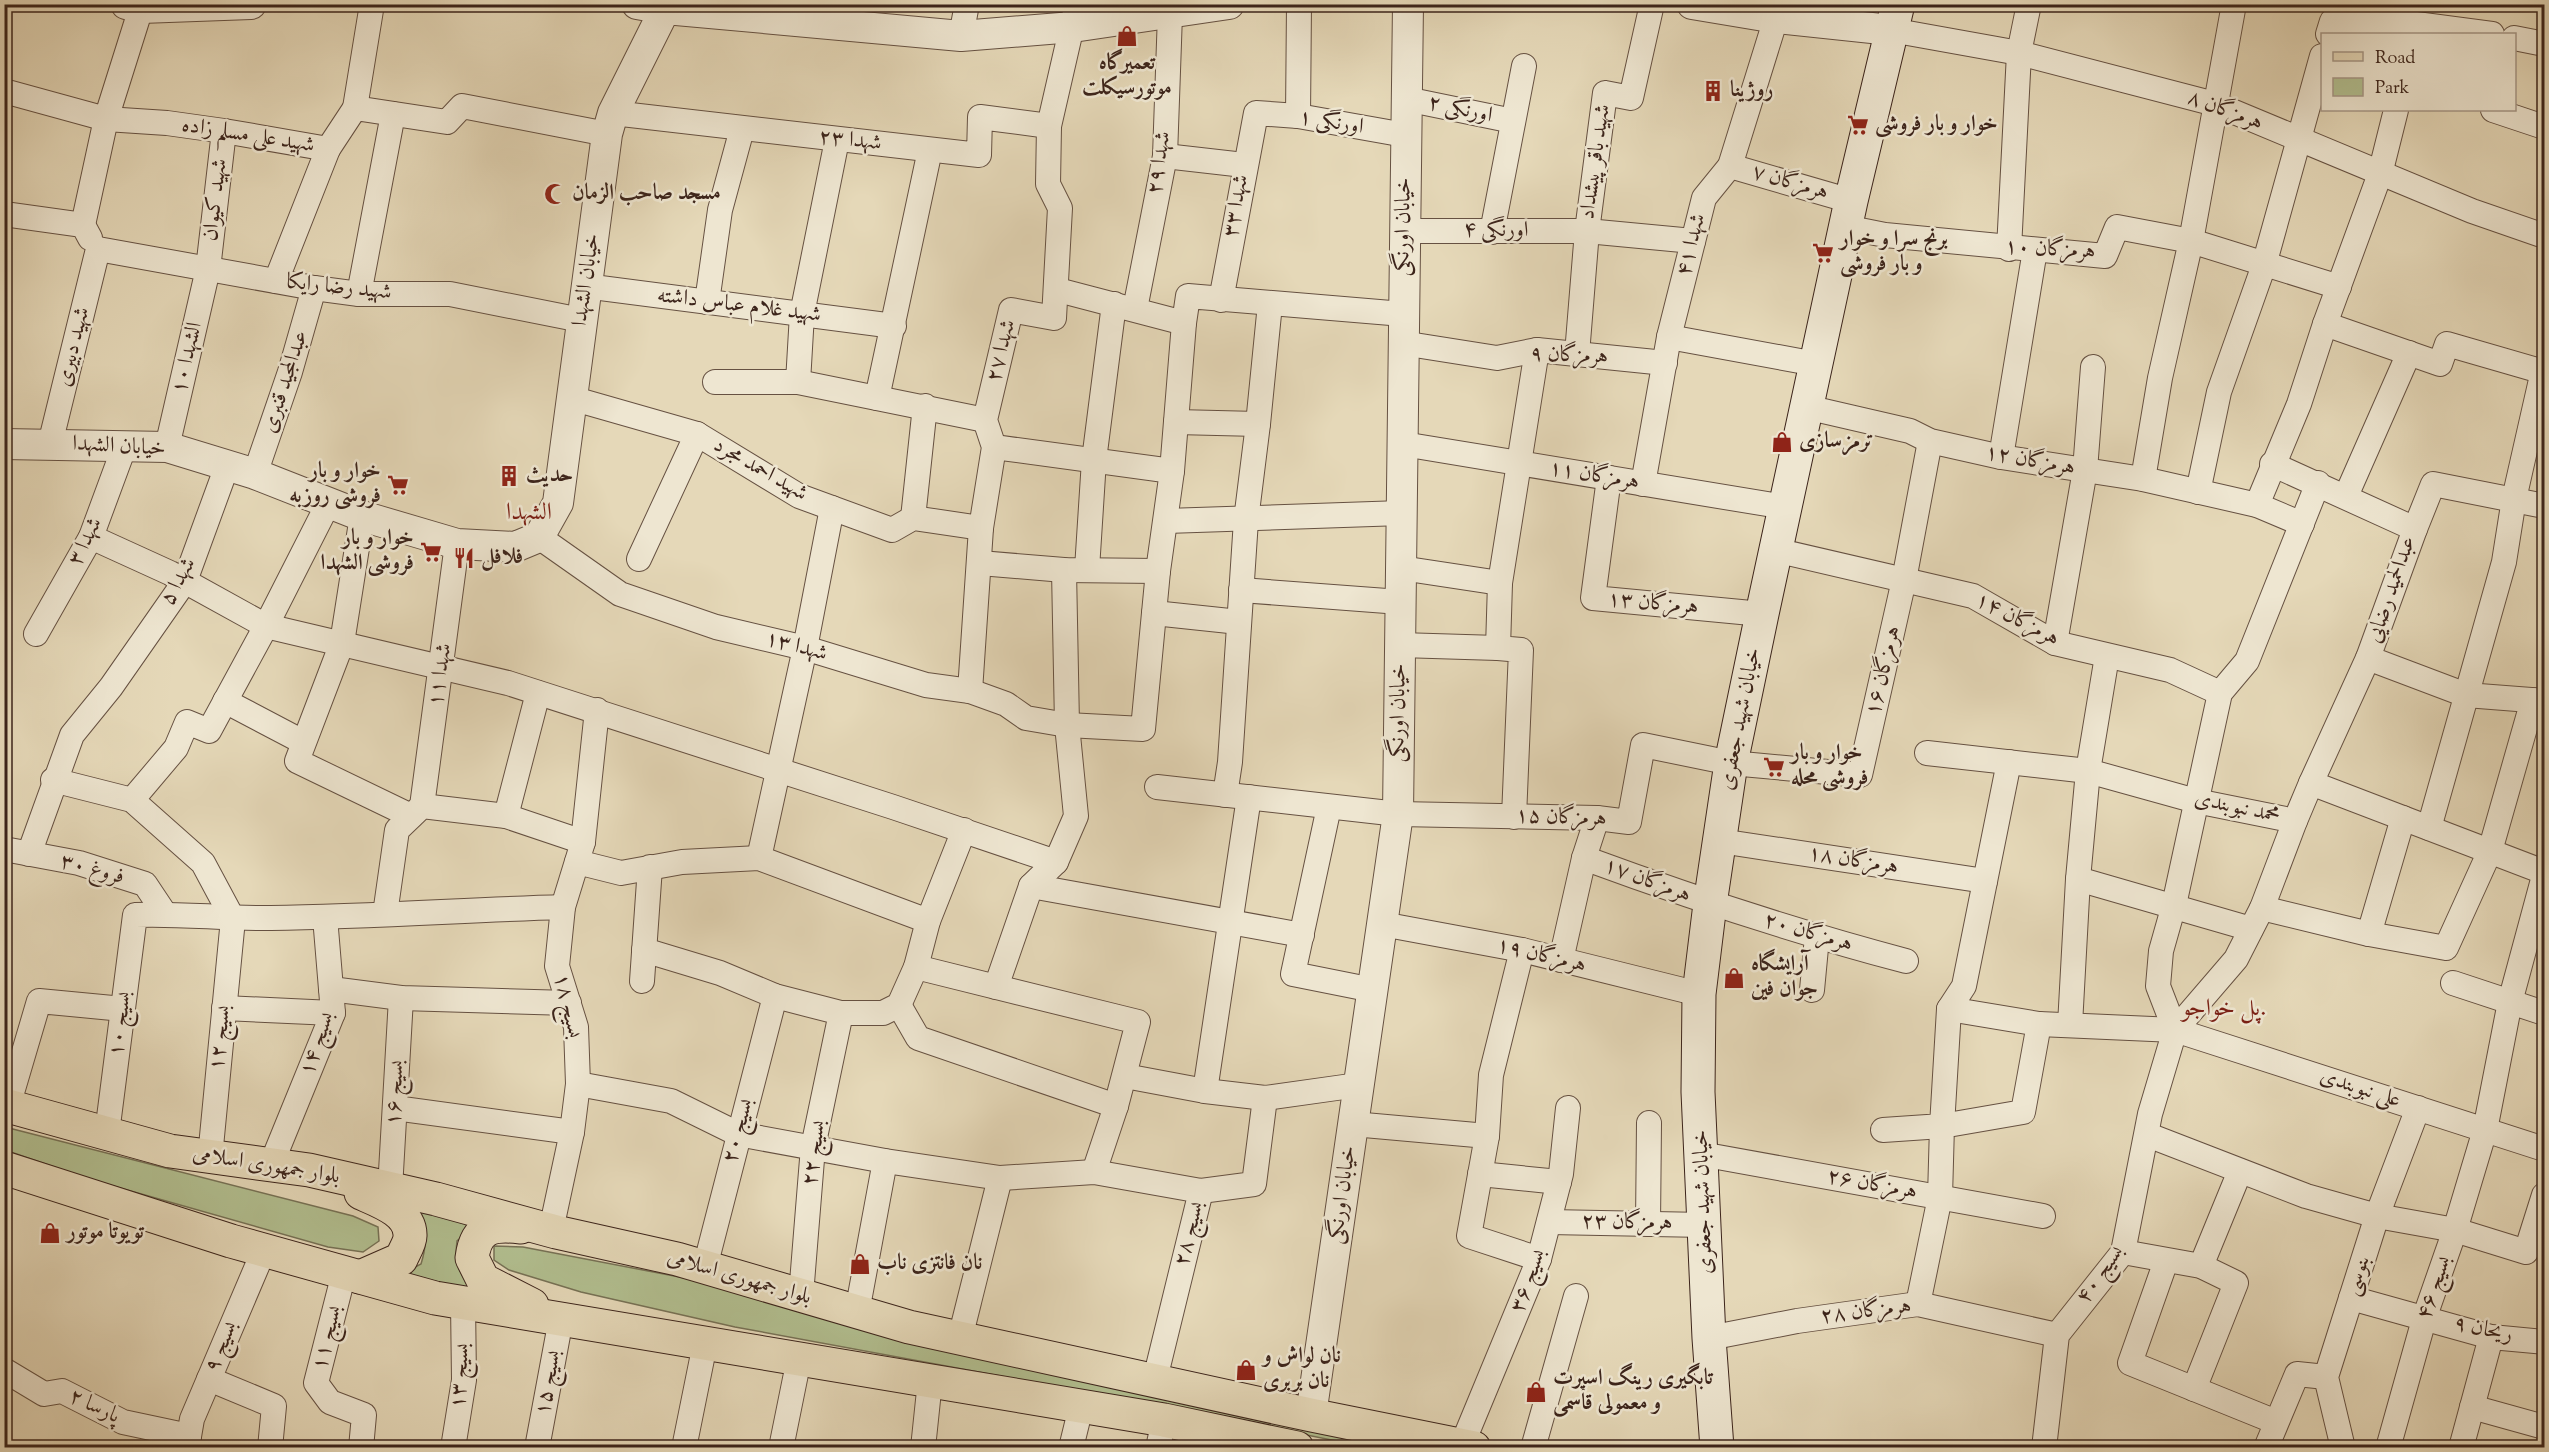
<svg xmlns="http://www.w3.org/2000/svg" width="2549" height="1452" font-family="'Sorts Mill Goudy',Amiri,serif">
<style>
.green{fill:#b2bf90;stroke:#777256;stroke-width:1.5}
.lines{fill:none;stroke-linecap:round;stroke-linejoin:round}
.minor-casing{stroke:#665142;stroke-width:26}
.tertiary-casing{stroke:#665142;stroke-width:32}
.secondary-casing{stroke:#3c241b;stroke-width:35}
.primary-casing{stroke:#3c241b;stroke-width:35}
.minor{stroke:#eee6d1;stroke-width:24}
.tertiary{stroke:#eee6d1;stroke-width:30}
.secondary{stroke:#eee6d1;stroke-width:33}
.primary{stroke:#e5d8b8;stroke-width:33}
.labels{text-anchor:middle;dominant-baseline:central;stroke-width:5;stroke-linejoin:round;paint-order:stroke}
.poi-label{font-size:22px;font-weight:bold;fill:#3c241b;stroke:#eee6d1;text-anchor:start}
.street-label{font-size:22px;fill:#3c241b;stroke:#eee6d1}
.neighbourhood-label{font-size:24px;fill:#7a1f14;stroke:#eee6d1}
</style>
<rect width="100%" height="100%" fill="#e5d8b8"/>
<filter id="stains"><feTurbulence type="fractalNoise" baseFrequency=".00333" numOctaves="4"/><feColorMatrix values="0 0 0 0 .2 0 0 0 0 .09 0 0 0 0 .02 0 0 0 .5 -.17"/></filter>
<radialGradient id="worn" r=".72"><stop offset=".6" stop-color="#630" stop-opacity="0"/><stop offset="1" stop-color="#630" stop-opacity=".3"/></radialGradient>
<g class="green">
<path d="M5,1127L353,1216L378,1227L379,1241L363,1252L328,1247L92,1180L5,1150Z"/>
<path d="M406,1206L477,1224L457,1241C454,1264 460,1276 476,1292L404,1273L421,1264C430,1235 425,1227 406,1206Z"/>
<path d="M494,1246L523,1247L716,1284L1418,1447H1367L1141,1402L735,1327L581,1292L509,1270L494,1260Z"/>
</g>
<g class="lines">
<defs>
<g id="minor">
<path d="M1891,30L2019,53L2215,104L2472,211L2544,236"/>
<path d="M2328,34L2332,21L2416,24L2492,34"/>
<path d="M961,36L967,4"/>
<path d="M2514,38L2544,44"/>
<path d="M4,91L106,119L167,123L224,131L328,149L355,108L447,122L462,106L607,134"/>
<path d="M1406,99L1513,121"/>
<path d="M355,108L372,4"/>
<path d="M2493,110L2544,127"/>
<path d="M613,113L979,155L980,117L1049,126"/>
<path d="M1298,116L1299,4"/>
<path d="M1165,156L1244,165"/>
<path d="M1730,166L1851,201"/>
<path d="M4,214L83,225L90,238"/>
<path d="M83,225L106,119L141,8"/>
<path d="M1845,227L1885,235L2105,256L2117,227L2191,241L2339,287"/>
<path d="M1405,231H1587L1693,241"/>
<path d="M1492,232L1524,66"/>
<path d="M98,249L314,288L359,294H450L581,320"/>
<path d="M2009,249L2019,53L2029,4"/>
<path d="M276,281L328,149"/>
<path d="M585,286L894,326"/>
<path d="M1058,290L1184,323L1188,296L1403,314"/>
<path d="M359,294L393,114"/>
<path d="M1221,300L1256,113L1298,116L1405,135"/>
<path d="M707,302L720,210L742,129"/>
<path d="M1135,309L1165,156L1170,14"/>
<path d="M2325,324L2440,364L2447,344L2544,372"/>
<path d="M1669,337L1816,364"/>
<path d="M1402,343L1497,358L1537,350L1665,363"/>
<path d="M1577,354L1587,231L1605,93L1631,98L1652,4"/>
<path d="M715,382H798L985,420"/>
<path d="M798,382L802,314L837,140"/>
<path d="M571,398L697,434L799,496L892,530L913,518L981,528"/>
<path d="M877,398L930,150"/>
<path d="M1806,407L1910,431L1930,441L2001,457L2143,479L2257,505L2302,524"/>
<path d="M1176,422L1258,424L1270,304"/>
<path d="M50,444L98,249"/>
<path d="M1403,444L1785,507"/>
<path d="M167,447L208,269L224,131"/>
<path d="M994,447L1172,471"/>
<path d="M2001,457L2035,250"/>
<path d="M2272,464L2415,529L2368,658L2466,695L2544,701"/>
<path d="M255,474L290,372L314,288"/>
<path d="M1609,478L1593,598L1762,614"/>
<path d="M2143,479L2160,378L2191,241L2234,4"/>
<path d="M1643,484L1669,337L1704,198L1730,166L1776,18"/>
<path d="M2198,492L2219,392L2264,265L2322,56"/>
<path d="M2346,496L2409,353"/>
<path d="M2257,505L2299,404L2325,324L2380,174L2396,110"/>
<path d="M362,516L342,643L297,761L411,816"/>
<path d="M913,518L925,406"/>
<path d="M1166,521L1402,513"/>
<path d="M2415,529L2433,484L2544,506"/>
<path d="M91,537L170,573L266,626L508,683L893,807L1056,862"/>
<path d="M539,537L620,594L716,627L805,648L926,685L970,691L1006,704L1026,718L1067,725L1143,729L1158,571L1172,471L1184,323"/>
<path d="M1775,550L1973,596L2055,643L2170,670L2220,693"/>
<path d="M639,559L697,434"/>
<path d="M980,563L1064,570L1158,571"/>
<path d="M1401,568L1500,583"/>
<path d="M1087,569L1094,460L1114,304"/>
<path d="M1241,590L1400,602"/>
<path d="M1154,613L1239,622"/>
<path d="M36,634L91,537L125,445"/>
<path d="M2055,643L2085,470L2093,367"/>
<path d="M1400,645L1498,648"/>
<path d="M970,691L981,528L994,447L985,420L1011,310L1054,318L1060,208L1048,184L1049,126L1077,4"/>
<path d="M225,701L303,742"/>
<path d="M1927,753L2088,771L2196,801L2295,821L2311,783L2544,872"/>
<path d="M2009,762L1964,986L1949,1009L2039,1024"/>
<path d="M53,780L132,800L203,863L233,919L210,1157"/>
<path d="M2311,783L2368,658"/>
<path d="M1157,787L1398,814L1597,818L1629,822L1643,745L1731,763L1860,775L1904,580L1930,441"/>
<path d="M1225,795L1230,762L1246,520L1258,424"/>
<path d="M132,800L176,748L187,722L209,731L266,626L329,502"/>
<path d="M422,806L457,544"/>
<path d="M1329,807L1293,974L1373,990"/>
<path d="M506,816L538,693"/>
<path d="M1514,817L1521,650L1498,648L1500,583L1537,350"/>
<path d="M2429,828L2504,562L2514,499L2543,371"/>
<path d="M1720,841L1985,881"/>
<path d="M4,849L79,863L145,884L165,914"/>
<path d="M29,854L72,735L111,687L185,581L227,466"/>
<path d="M759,858L805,648L832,508"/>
<path d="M1584,858C1690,897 1796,932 1906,961"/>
<path d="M577,862L621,873L682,862L759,858L928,921"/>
<path d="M2078,879L2251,929"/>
<path d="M1031,886L1302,935"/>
<path d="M2262,908L2369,934L2446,948L2490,851L2533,700"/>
<path d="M385,914L397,830L422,806L506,816L583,842"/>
<path d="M1382,924L1522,950L1699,994"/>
<path d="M2369,934L2403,818"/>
<path d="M644,950L720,973L775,996L841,1013H883L899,1005L916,967L1138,1022L1116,1106L1094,1172"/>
<path d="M1522,950L1491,1075L1487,1136L1469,1236L1539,1259"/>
<path d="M1561,960L1584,858L1597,818"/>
<path d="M916,967L928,921L964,830"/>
<path d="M642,981L650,867"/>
<path d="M2453,983L2544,1013"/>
<path d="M996,987L1031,886L1056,862L1076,816L1067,725L1064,570"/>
<path d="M331,989L401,998L569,1003"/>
<path d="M1812,990L1817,937"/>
<path d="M899,1005L918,1038L1116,1106"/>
<path d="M224,1008L333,1013"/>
<path d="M2070,1025L2078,879L2088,771L2107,656"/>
<path d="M2175,1030L2158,986L2161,951L2174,905L2220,693L2247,661L2318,483"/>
<path d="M1125,1076L1205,1091L1265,1098L1358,1085"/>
<path d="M578,1084L671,1101L738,1134L885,1161L1000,1178L1094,1172L1201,1191L1254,1184L1265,1098"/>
<path d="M1205,1091L1249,797"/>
<path d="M8,1106L39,1001L123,1009"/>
<path d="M395,1108L572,1132"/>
<path d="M1353,1124L1487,1136"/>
<path d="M1883,1130L1942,1126L1949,1009"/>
<path d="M107,1133L135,915C180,913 226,919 271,918C369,917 466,910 563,907"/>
<path d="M2148,1135L2306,1196L2377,1216L2455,1230L2526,1252L2544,1195"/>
<path d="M1701,1154L2043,1216"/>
<path d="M271,1165L333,1013L325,917"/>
<path d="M1480,1174L1559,1182"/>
<path d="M390,1189L401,998"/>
<path d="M1549,1222L1705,1225"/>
<path d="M1648,1224L1649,1123"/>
<path d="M551,1230L572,1132L578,1084L576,1027L557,966L563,907L583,842L597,710"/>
<path d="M2123,1252L2201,1266L2236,1283L2194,1389"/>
<path d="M2166,1261L2130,1363L2276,1422"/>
<path d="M2201,1266L2240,1171"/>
<path d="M705,1267L775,996"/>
<path d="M344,1273L316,1383L330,1402L364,1415L361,1448"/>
<path d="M801,1295L813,1147L841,1013"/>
<path d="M2351,1298L2491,1337L2544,1342"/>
<path d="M1918,1304L1940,1197L1942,1126L2023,1112L2039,1024L2175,1030L2544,1149"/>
<path d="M857,1312L885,1161"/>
<path d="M960,1338L1000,1178"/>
<path d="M1709,1338L1797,1321L1918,1304L2057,1335"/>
<path d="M4,1370L44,1394L62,1391L123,1422L189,1436"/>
<path d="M209,1379L274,1406L270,1448"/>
<path d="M1155,1379L1201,1191"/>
<path d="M2472,1407L2544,1427"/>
<path d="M1462,1445L1539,1259L1561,1174L1568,1108"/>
<path d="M187,1448L192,1419L264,1250"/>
<path d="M453,1448L464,1380L463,1303"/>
<path d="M537,1448L561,1319"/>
<path d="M684,1448L705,1344"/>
<path d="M781,1448L799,1359"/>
<path d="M923,1448L930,1381"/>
<path d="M1071,1448L1081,1407"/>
<path d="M1158,1448L1164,1420"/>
<path d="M1533,1448L1576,1296"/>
<path d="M2044,1448L2057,1335L2123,1252L2150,1114L2175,1030L2236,959L2262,908L2295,821"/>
<path d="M2266,1448L2297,1374L2326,1377"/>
<path d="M2343,1448L2326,1377L2377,1216L2418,1108"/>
<path d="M2388,1448L2425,1316L2455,1230L2485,1130L2510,1002L2544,876"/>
<path d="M2461,1448L2491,1337"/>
</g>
<g id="tertiary">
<path d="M126,4L141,8L251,4"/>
<path d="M637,4L665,9"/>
<path d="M1692,4L1776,18L1891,30"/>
<path d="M4,444L167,447L255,474L362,516L457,544L515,547L539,537L558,503L607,134L613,113L665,9L961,36L1073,27L1229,4"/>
<path d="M1311,1415L1398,814L1408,4"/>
</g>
<path id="secondary" d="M1717,1448L1709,1338L1698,1092L1699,994L1710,904L1731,763L1762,614L1851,201L1898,4"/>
<g id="primary">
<path d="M4,1105L170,1151L309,1170L436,1199L556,1232L677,1259L909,1327L1311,1415L1474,1448"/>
<path d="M4,1168L231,1241L435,1298L1164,1420L1297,1448"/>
<path d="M521,1227C493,1224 476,1226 472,1258L483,1280L532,1305"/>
<path d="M360,1277L401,1259C404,1252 410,1243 410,1236C411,1212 379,1201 361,1193"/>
</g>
</defs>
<use href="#minor" class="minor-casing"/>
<use href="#tertiary" class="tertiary-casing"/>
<use href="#secondary" class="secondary-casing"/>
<use href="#primary" class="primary-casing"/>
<use href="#minor" class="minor"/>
<use href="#tertiary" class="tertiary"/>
<use href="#secondary" class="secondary"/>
<use href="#primary" class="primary"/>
</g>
<defs>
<symbol id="shop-bare" viewBox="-9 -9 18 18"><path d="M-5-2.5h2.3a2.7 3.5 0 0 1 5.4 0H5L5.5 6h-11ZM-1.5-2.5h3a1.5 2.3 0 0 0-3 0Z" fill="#8f2418" stroke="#eee6d1" stroke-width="2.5" paint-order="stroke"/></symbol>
<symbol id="building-bare" viewBox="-9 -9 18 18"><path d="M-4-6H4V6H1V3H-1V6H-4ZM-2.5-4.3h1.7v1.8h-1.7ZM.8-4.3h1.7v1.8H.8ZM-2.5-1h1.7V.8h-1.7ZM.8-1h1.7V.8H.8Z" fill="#8f2418" stroke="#eee6d1" stroke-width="2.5" paint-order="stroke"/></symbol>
<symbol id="supermarket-bare" viewBox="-9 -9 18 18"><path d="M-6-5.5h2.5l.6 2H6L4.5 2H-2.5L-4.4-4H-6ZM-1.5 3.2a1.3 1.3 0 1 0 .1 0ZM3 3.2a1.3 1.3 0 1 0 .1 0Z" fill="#8f2418" stroke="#eee6d1" stroke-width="2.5" paint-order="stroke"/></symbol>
<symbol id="mosque-bare" viewBox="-9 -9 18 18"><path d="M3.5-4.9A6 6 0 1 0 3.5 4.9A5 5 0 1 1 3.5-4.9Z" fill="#8f2418" stroke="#eee6d1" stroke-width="2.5" paint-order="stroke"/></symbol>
<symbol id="restaurant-bare" viewBox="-9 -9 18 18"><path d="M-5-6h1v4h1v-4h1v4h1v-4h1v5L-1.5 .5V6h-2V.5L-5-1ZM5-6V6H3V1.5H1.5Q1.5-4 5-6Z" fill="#8f2418" stroke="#eee6d1" stroke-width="2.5" paint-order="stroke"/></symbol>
</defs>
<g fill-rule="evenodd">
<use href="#shop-bare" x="1112" y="21" width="30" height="30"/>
<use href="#building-bare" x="1698" y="76" width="30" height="30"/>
<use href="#supermarket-bare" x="1843" y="110" width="30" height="30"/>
<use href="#mosque-bare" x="540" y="179" width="30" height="30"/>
<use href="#supermarket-bare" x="1808" y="238" width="30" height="30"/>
<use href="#shop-bare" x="1767" y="427" width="30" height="30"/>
<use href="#building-bare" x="494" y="461" width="30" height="30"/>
<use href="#supermarket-bare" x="383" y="470" width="30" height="30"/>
<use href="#supermarket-bare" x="416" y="537" width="30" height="30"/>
<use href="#restaurant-bare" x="449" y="543" width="30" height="30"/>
<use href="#supermarket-bare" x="1759" y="752" width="30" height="30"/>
<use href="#shop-bare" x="1719" y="963" width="30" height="30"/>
<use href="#shop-bare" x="35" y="1218" width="30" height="30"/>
<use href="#shop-bare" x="845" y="1249" width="30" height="30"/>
<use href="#shop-bare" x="1231" y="1355" width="30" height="30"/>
<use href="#shop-bare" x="1521" y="1377" width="30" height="30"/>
</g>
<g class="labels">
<g class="poi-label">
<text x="1127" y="64" text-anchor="middle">تعمیرگاه<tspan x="1127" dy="25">موتورسیکلت</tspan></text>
<text x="1730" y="91">روژینا</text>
<text x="1875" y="125">خوار و بار فروشی</text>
<text x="572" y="194">مسجد صاحب الزمان</text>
<text x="1840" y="240">برنج سرا و خوار<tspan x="1840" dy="25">و بار فروشی</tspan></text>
<text x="1799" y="442">ترمزسازی</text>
<text x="381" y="472" text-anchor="end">خوار و بار<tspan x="381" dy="25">فروشی روزبه</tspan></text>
<text x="526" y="476">حدیث</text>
<text x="414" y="539" text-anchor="end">خوار و بار<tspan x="414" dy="25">فروشی الشهدا</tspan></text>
<text x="481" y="558">فلافل</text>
<text x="1791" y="754">خوار و بار<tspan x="1791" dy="25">فروشی محله</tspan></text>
<text x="1751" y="965">آرایشگاه<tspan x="1751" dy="25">جوان فین</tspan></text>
<text x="67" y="1233">تویوتا موتور</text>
<text x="877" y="1264">نان فانتزی ناب</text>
<text x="1263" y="1357">نان لواش و<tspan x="1263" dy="25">نان بربری</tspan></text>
<text x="1553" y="1379">تابگیری رینگ اسپرت<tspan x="1553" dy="25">و معمولی قاسمی</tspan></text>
</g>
<g class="street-label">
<text transform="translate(1460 110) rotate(12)">اورنگی ۲</text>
<text transform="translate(2225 111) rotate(20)">هرمزگان ۸</text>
<text transform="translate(1331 123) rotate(9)">اورنگی ۱</text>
<text transform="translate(248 136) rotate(9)">شهید علی مسلم زاده</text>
<text transform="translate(850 141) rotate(6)">شهدا ۲۳</text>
<text transform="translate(1596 162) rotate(-82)">شهید باقر پیشداد</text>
<text transform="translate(1160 163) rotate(-82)">شهدا ۲۹</text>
<text transform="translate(1790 183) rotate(16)">هرمزگان ۷</text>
<text transform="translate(216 200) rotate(-83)">شهید کیوان</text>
<text transform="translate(1237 206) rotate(-80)">شهدا ۳۳</text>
<text transform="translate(1404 227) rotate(-89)">خیابان اورنگی</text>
<text x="1496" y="231">اورنگی ۴</text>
<text transform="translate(1692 245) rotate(-76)">شهدا ۴۱</text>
<text transform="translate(2050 250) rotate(3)">هرمزگان ۱۰</text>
<text transform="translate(587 280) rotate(-82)">خیابان الشهدا</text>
<text transform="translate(339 288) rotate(6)">شهید رضا رایکا</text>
<text transform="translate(739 306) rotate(7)">شهید غلام عباس داشته</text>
<text transform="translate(74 347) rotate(-76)">شهید دبیری</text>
<text transform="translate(1002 351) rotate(-76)">شهدا ۲۷</text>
<text transform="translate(1569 356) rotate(2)">هرمزگان ۹</text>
<text transform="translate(188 358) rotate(-77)">الشهدا ۱۰</text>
<text transform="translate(286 382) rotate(-72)">عبدالمجید قنبری</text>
<text transform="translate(119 447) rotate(3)">خیابان الشهدا</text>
<text transform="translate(2030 461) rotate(10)">هرمزگان ۱۲</text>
<text transform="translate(760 470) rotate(30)">شهید احمد مجرد</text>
<text transform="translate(1594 476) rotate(9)">هرمزگان ۱۱</text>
<text transform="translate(86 542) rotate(-64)">شهدا ۳</text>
<text transform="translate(179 582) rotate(-62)">شهدا ۵</text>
<text transform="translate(2392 590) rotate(-71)">عبدالحمید رضایی</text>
<text transform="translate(1653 604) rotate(5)">هرمزگان ۱۳</text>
<text transform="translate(2017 620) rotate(27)">هرمزگان ۱۴</text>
<text transform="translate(796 647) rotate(15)">شهدا ۱۳</text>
<text transform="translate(1884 671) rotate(-77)">هرمزگان ۱۶</text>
<text transform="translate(441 675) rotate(-82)">شهدا ۱۱</text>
<text transform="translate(1399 713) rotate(-89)">خیابان اورنگی</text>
<text transform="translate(1741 719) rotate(-79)">خیابان شهید جعفری</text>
<text transform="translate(2237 808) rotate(12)">محمد نبوبندی</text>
<text transform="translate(1561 818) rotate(2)">هرمزگان ۱۵</text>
<text transform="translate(1853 861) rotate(9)">هرمزگان ۱۸</text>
<text transform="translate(92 870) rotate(15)">فروغ ۳۰</text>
<text transform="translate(1647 881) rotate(20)">هرمزگان ۱۷</text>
<text transform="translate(1808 933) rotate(16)">هرمزگان ۲۰</text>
<text transform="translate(1541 956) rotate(13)">هرمزگان ۱۹</text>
<text transform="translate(567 1006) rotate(77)">بسیج ۱۸</text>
<text transform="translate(121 1024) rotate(-83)">بسیج ۱۰</text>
<text transform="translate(221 1038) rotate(-84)">بسیج ۱۲</text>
<text transform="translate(318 1044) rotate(-71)">بسیج ۱۴</text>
<text transform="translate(2360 1089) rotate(18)">علی نبوبندی</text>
<text transform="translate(396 1093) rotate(-87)">بسیج ۱۶</text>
<text transform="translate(739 1131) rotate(-75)">بسیج ۲۰</text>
<text transform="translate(815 1153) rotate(-82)">بسیج ۲۲</text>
<text transform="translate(266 1166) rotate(9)">بلوار جمهوری اسلامی</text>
<text transform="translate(1872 1185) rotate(10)">هرمزگان ۲۶</text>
<text transform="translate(1343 1195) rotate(-82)">خیابان اورنگی</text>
<text transform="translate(1704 1202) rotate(-92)">خیابان شهید جعفری</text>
<text transform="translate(1627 1223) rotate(1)">هرمزگان ۲۳</text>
<text transform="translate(1190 1234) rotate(-76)">بسیج ۲۸</text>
<text transform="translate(2101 1275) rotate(-55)">بسیج ۴۰</text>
<text transform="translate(2358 1276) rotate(-72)">بنوسی</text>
<text transform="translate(739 1278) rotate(16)">بلوار جمهوری اسلامی</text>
<text transform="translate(1529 1281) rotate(-70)">بسیج ۳۶</text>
<text transform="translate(2435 1288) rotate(-71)">بسیج ۴۶</text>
<text transform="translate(1866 1312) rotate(-7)">هرمزگان ۲۸</text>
<text transform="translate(2483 1330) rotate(12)">ریحان ۹</text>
<text transform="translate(328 1338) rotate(-76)">بسیج ۱۱</text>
<text transform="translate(222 1347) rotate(-68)">بسیج ۹</text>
<text transform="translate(461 1376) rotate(-86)">بسیج ۱۳</text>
<text transform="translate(549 1383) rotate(-80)">بسیج ۱۵</text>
<text transform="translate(94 1407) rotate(25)">پارسا ۲</text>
</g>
<g class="neighbourhood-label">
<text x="529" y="513">الشهدا</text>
<text x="2224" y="1009">پل خواجو.</text>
</g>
</g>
<rect width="2549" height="1452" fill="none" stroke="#e5d8b8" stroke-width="24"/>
<rect x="6" y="6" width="2537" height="1440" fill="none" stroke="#3c241b" stroke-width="3"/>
<rect x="12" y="12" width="2525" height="1428" fill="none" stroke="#3c241b" stroke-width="1.5"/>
<rect x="2321" y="33" width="195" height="78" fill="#eee6d1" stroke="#a79888" stroke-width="1.5"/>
<rect x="2333" y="52" width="30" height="9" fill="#e5d8b8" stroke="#a79888" stroke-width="1.5"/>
<text x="2375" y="63" font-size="18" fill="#3c241b">Road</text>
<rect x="2333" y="78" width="30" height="18" fill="#b2bf90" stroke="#a79888" stroke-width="1.5"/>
<text x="2375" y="93" font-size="18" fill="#3c241b">Park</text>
<rect width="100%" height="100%" filter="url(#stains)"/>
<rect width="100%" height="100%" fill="url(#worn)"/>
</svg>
